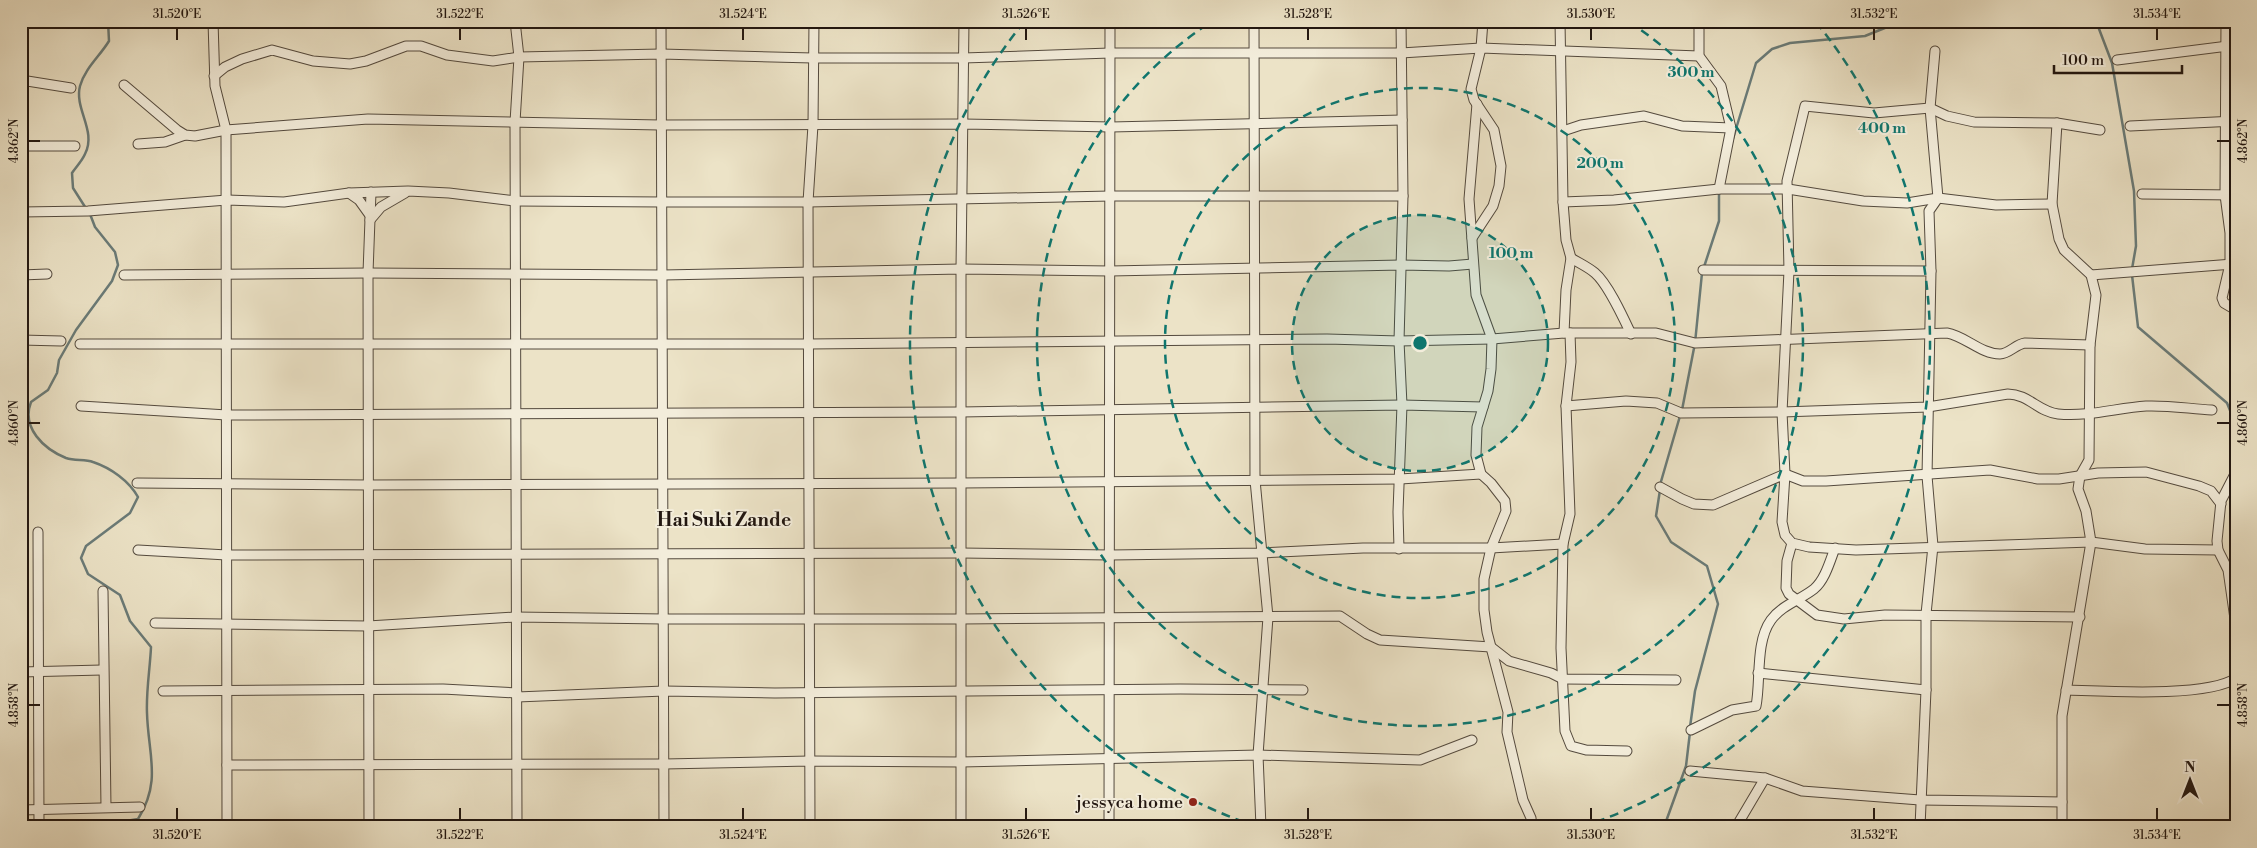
<svg xmlns="http://www.w3.org/2000/svg" width="2257" height="848" font-family="'Libre Bodoni',serif">
<style>
.lines{fill:none;stroke-linecap:round;stroke-linejoin:round}
.stream{stroke:#6a7b78;stroke-width:2.5}
.minor-casing{stroke:#544a3e;stroke-width:11}
.minor{stroke:#f3eddb;stroke-width:9}
.ticks{fill:none;stroke:#221711;stroke-width:2}
.ring{fill:none;stroke:#0f766e;stroke-width:2.5;stroke-dasharray:9 6}
.poi-dot{fill:#8f2418;stroke:#f3eddb;stroke-width:2}
.labels{text-anchor:middle;dominant-baseline:central;stroke-width:4;stroke-linejoin:round;paint-order:stroke}
.poi-label{font-size:18px;fill:#221711;stroke:#f3eddb;text-anchor:end}
.neighbourhood-label{font-size:19px;font-weight:bold;fill:#221711;stroke:#f3eddb}
.centre{fill:#0f766e;stroke:#f3eddb;stroke-width:2.5}
.ring-label{font-size:15px;text-anchor:middle;font-weight:bold;fill:#0f766e;stroke:#f3eddb;stroke-width:4;stroke-linejoin:round;paint-order:stroke}
.neatline{fill:none;stroke:#221711;stroke-width:2}
.ticks-label{font-size:12px;text-anchor:middle;fill:#221711}
</style>
<rect width="100%" height="100%" fill="#ece3c7"/>
<filter id="stains"><feTurbulence type="fractalNoise" baseFrequency=".004" numOctaves="4"/><feColorMatrix values="0 0 0 0 .2 0 0 0 0 .09 0 0 0 0 .02 0 0 0 .5 -.17"/></filter>
<radialGradient id="worn" r=".72"><stop offset=".6" stop-color="#630" stop-opacity="0"/><stop offset="1" stop-color="#630" stop-opacity=".3"/></radialGradient>
<g class="lines">
<g class="stream">
<path d="M2096,21L2112,63L2134,191L2136,246L2132,269"/>
<path d="M1732,142L1756,63L1772,49L1790,43L1865,36L1902,21"/>
<path d="M87,210L73,188L72,173C76,167 82,161 85,154C97,131 74,109 80,86C85,68 100,56 109,41L108,21"/>
<path d="M90,214L95,227L115,252L118,265L112,281L76,330L59,360L57,373L48,390L31,402C21,428 44,449 66,458C75,461 85,459 93,462C111,468 129,481 138,497L130,513L86,546L81,558L88,574L120,595L130,621L151,647C150,669 146,691 147,713C148,754 162,781 138,819L120,822L115,827"/>
<path d="M1704,267L1719,221V190"/>
<path d="M2132,275L2138,327L2227,403L2236,425"/>
<path d="M1682,410L1695,343L1702,273"/>
<path d="M1660,485L1680,416"/>
<path d="M1660,490L1656,516L1671,542L1707,566L1718,604L1695,691L1690,727"/>
<path d="M1664,827L1686,766L1690,732"/>
</g>
<defs>
<g id="minor">
<path d="M213,21L215,86L226,130L227,827"/>
<path d="M515,21L519,57L515,122L517,827"/>
<path d="M661,21L664,827"/>
<path d="M1254,21L1255,480L1268,617L1258,755L1261,827"/>
<path d="M1560,21L1563,202L1566,240L1571,258L1566,290L1564,333"/>
<path d="M1699,21V56L1721,86L1731,128L1719,189"/>
<path d="M2226,21L2225,195L2230,233V264L2222,298L2224,303L2236,310"/>
<path d="M2117,60L2236,45"/>
<path d="M214,76L225,67L242,59L272,50L313,61L350,64L366,61L406,46H421L447,55L493,61L519,57L661,54L813,58H963L1110,53H1401L1481,48L1699,56"/>
<path d="M21,80L71,88"/>
<path d="M124,85L177,130L185,135L195,136L226,130L368,119L660,125L963,124L1111,127L1402,120"/>
<path d="M1477,104L1469,199L1476,295L1492,339L1491,369L1488,391L1477,427L1476,455L1481,474L1491,483L1505,501L1506,511L1491,548L1484,579V610L1487,632L1508,712L1507,732L1523,800L1531,818L1532,827"/>
<path d="M2057,123L2052,204L2059,239L2064,250L2091,275L2096,295L2090,345L2089,460L2080,476L2078,489L2086,511L2091,542L2062,716V827"/>
<path d="M2130,126L2236,121"/>
<path d="M2100,130L2057,123L1974,122L1947,116L1930,108L1874,113L1805,106L1787,181L1789,271L1782,412L1785,474L1782,522L1785,535L1792,543L1809,547L1856,550L2091,542L2145,549L2218,550"/>
<path d="M1563,131L1581,125L1644,116L1682,126L1731,128"/>
<path d="M138,144L165,142L185,135"/>
<path d="M21,146H75"/>
<path d="M349,193L359,200L369,214"/>
<path d="M2142,194L2236,195"/>
<path d="M1563,202L1614,200L1719,189H1788L1863,201L1907,203L1938,198L1996,205L2052,204"/>
<path d="M21,212L88,211L227,200L284,202L349,193L408,191L449,193L515,201L663,202H808L1111,196H1403"/>
<path d="M370,220L381,207L405,193"/>
<path d="M1472,238L1493,206L1499,186L1501,166L1494,130L1474,100L1471,89L1481,48L1483,21"/>
<path d="M1571,258C1579,263 1588,267 1595,273C1608,284 1623,317 1631,334"/>
<path d="M1703,270L1931,271"/>
<path d="M21,275L47,274"/>
<path d="M124,275L368,273L663,275L961,269L1110,271L1401,265L1449,266L1473,264"/>
<path d="M2091,275L2233,264"/>
<path d="M1570,333L1571,362L1566,406L1570,514L1563,544L1561,648L1565,731L1571,746L1586,750L1627,751"/>
<path d="M21,340L61,341"/>
<path d="M80,344H808L1327,339L1399,341L1492,339L1564,333H1656L1695,343L1947,333C1965,336 1981,354 2000,354C2009,354 2016,344 2025,343L2090,345"/>
<path d="M81,406L227,415L961,412L1402,405L1483,407"/>
<path d="M1566,406L1626,401L1657,403L1681,413L1782,412L1928,407L2008,394C2028,394 2039,412 2058,414C2088,417 2117,408 2146,406C2168,405 2191,409 2212,410"/>
<path d="M2236,472L2221,501L2217,541L2218,550L2228,570L2236,626"/>
<path d="M137,483L368,485L961,483L1400,479L1481,474"/>
<path d="M1660,487L1682,499L1694,504L1713,505L1785,474L1803,481H1826L1990,470L2038,479H2059L2098,473L2146,472L2199,486L2211,491L2221,504"/>
<path d="M38,532L39,827"/>
<path d="M1792,543L1787,561L1786,588L1789,594L1817,615L1844,619L1885,615L2080,617"/>
<path d="M1399,549L1398,512L1402,405L1399,341L1403,196L1401,21"/>
<path d="M138,550L227,555L961,553L1110,555L1262,553L1363,548H1491L1563,544"/>
<path d="M103,591L106,807"/>
<path d="M155,623L368,626L515,617L664,619H961L1340,616L1367,634L1380,640L1491,647L1509,661L1551,673L1563,679L1676,680"/>
<path d="M21,672L102,670"/>
<path d="M1758,673L1926,690"/>
<path d="M2066,690C2102,691 2208,698 2236,678"/>
<path d="M163,691L443,689L517,693"/>
<path d="M517,697L664,691L775,693L1180,689L1303,690"/>
<path d="M1691,730L1732,710L1756,706C1761,681 1755,642 1771,620C1782,605 1800,600 1814,589C1825,580 1830,561 1835,548"/>
<path d="M227,765L664,764L810,761L961,762L1258,755L1420,760L1472,740"/>
<path d="M1690,771L1765,778L1802,791L1920,800L2062,802"/>
<path d="M21,810L140,807"/>
<path d="M369,827L368,273L371,192"/>
<path d="M810,827L808,202L813,125L814,21"/>
<path d="M961,827V269L964,21"/>
<path d="M1109,827L1110,21"/>
<path d="M1736,827L1765,778"/>
<path d="M1920,827L1926,690V614L1933,546L1927,476L1931,271L1929,211L1938,198L1930,108L1935,51"/>
</g>
</defs>
<use href="#minor" class="minor-casing"/>
<use href="#minor" class="minor"/>
</g>
<path class="ticks" d="M177,28V40M460,28V40M743,28V40M1026,28V40M1308,28V40M1591,28V40M1874,28V40M2157,28V40M28,141H40M2217,141H2230M28,423H40M2217,423H2230M28,705H40M2217,705H2230M177,808V820M460,808V820M743,808V820M1026,808V820M1308,808V820M1591,808V820M1874,808V820M2157,808V820"/>
<circle cx="1420" cy="343" r="128" fill="#0f766e" fill-opacity=".12"/>
<g class="ring">
<circle cx="1420" cy="343" r="128"/>
<circle cx="1420" cy="343" r="255"/>
<path d="M1629 22A383 383 0 1 1 1211 22"/>
<path d="M1258 827A510 510 0 0 1 1024 22M1816 22A510 510 0 0 1 1582 827"/>
</g>
<circle class="poi-dot" cx="1193" cy="802" r="5"/>
<g class="labels">
<g class="poi-label">
<text x="1183" y="802">jessyca home</text>
</g>
<g class="neighbourhood-label">
<text x="724" y="520">Hai Suki Zande</text>
</g>
</g>
<circle cx="1420" cy="343" r="8" class="centre"/>
<g class="ring-label">
<text x="1691" y="77">300 m</text>
<text x="1882" y="133">400 m</text>
<text x="1600" y="168">200 m</text>
<text x="1511" y="258">100 m</text>
</g>
<rect width="2257" height="848" fill="none" stroke="#ece3c7" stroke-width="55"/>
<g transform="translate(2190 780)" stroke="#f3eddb" stroke-width="4" paint-order="stroke">
<path d="M0-4L9 19L0 12L-9 19Z" fill="#221711"/>
<text y="-8" font-size="14" font-weight="bold" text-anchor="middle" fill="#221711">N</text>
</g>
<path d="M2054 65v8h128v-8" fill="none" stroke="#221711" stroke-width="2.5"/>
<text x="2062" y="65" font-size="15" fill="#221711" stroke="#f3eddb" stroke-width="4" paint-order="stroke">100 m</text>
<rect x="28" y="28" width="2202" height="792" class="neatline"/>
<g class="ticks-label">
<text x="177" y="18">31.520°E</text>
<text x="460" y="18">31.522°E</text>
<text x="743" y="18">31.524°E</text>
<text x="1026" y="18">31.526°E</text>
<text x="1308" y="18">31.528°E</text>
<text x="1591" y="18">31.530°E</text>
<text x="1874" y="18">31.532°E</text>
<text x="2157" y="18">31.534°E</text>
<text transform="translate(14 141) rotate(-90)" y="4">4.862°N</text>
<text transform="translate(2243 141) rotate(-90)" y="4">4.862°N</text>
<text transform="translate(14 423) rotate(-90)" y="4">4.860°N</text>
<text transform="translate(2243 423) rotate(-90)" y="4">4.860°N</text>
<text transform="translate(14 705) rotate(-90)" y="4">4.858°N</text>
<text transform="translate(2243 705) rotate(-90)" y="4">4.858°N</text>
<text x="177" y="839">31.520°E</text>
<text x="460" y="839">31.522°E</text>
<text x="743" y="839">31.524°E</text>
<text x="1026" y="839">31.526°E</text>
<text x="1308" y="839">31.528°E</text>
<text x="1591" y="839">31.530°E</text>
<text x="1874" y="839">31.532°E</text>
<text x="2157" y="839">31.534°E</text>
</g>
<rect width="100%" height="100%" filter="url(#stains)"/>
<rect width="100%" height="100%" fill="url(#worn)"/>
</svg>
